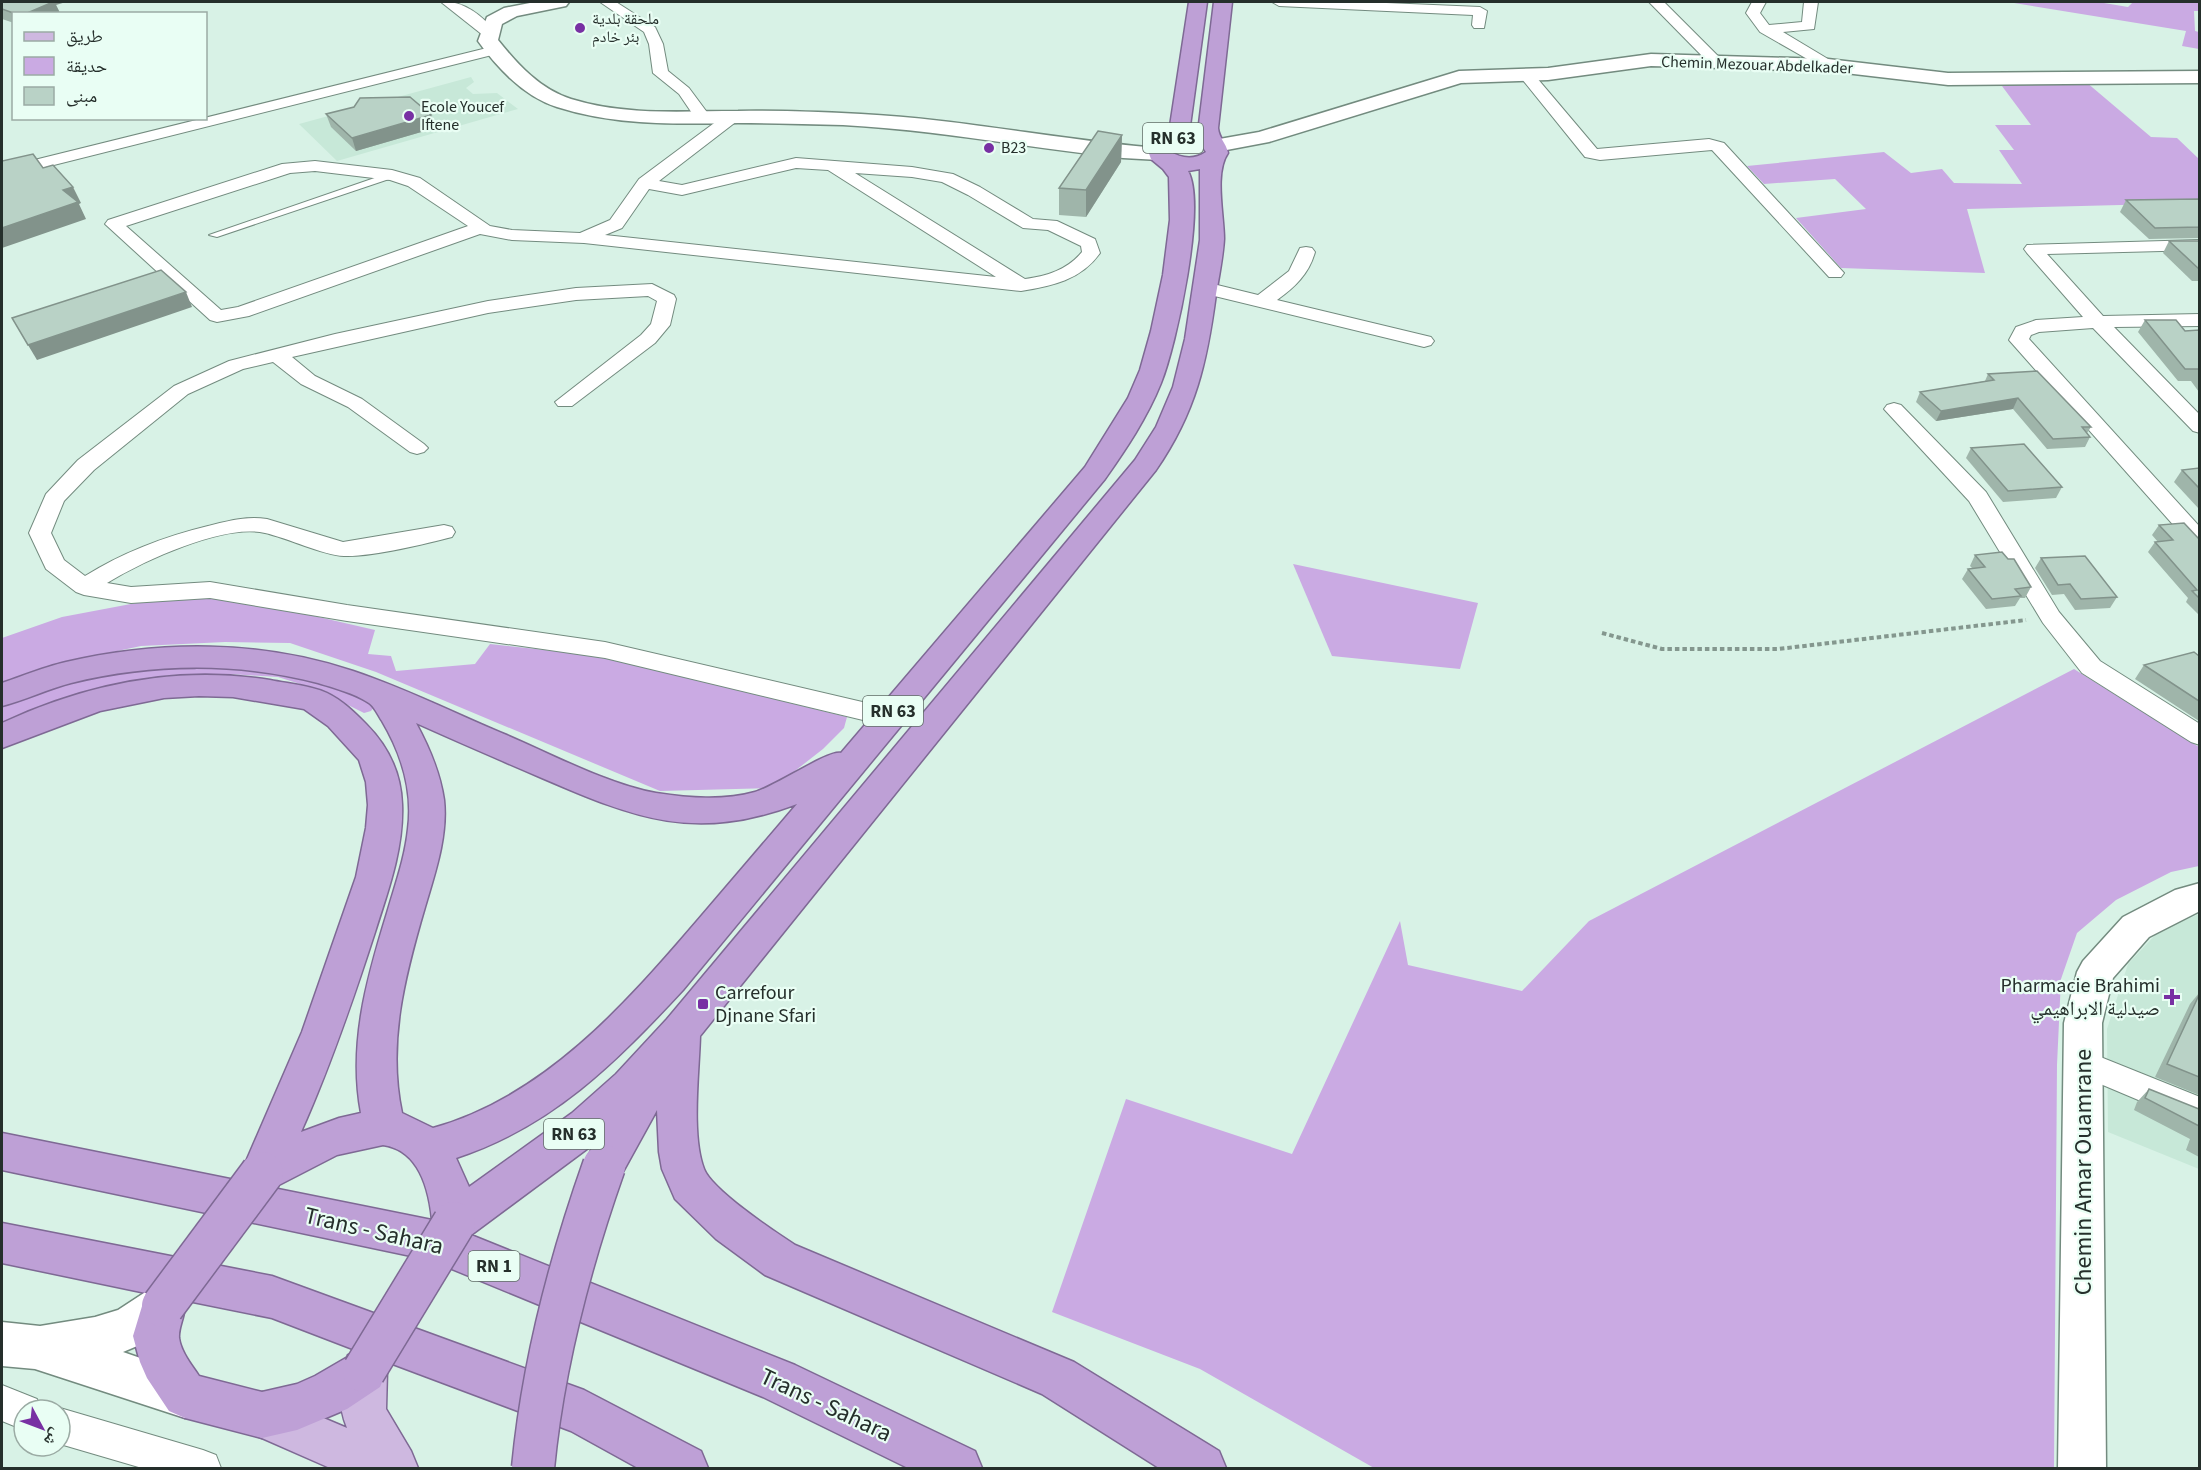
<svg xmlns="http://www.w3.org/2000/svg" width="2201" height="1470" font-family="'Source Sans 3','Noto Naskh Arabic',sans-serif">
<style>
.built{fill:#c7e8d8}
.green{fill:#caaae3}
.lines{fill:none;stroke-linecap:round;stroke-linejoin:round}
.service-casing{stroke:#738b7f;stroke-width:2}
.minor-casing{stroke:#738b7f;stroke-width:2}
.tertiary-casing{stroke:#738b7f;stroke-width:3}
.secondary-casing{stroke:#738b7f;stroke-width:3}
.primary-casing{stroke:#7e6994;stroke-width:3}
.trunk-casing{stroke:#7e6994;stroke-width:3}
.path{stroke:#84978e;stroke-width:4;stroke-dasharray:4.5 3;stroke-linecap:butt}
.service{fill:#fff;fill-rule:evenodd}
.minor{fill:#fff;fill-rule:evenodd}
.tertiary{fill:#fff;fill-rule:evenodd}
.secondary{fill:#fff;fill-rule:evenodd}
.primary{fill:#ceb8e0;fill-rule:evenodd}
.trunk{fill:#bea0d6;fill-rule:evenodd}
.trunk-bridge-casing{stroke:#7e6994;stroke-width:45;stroke-linecap:butt}
.trunk-bridge{stroke:#bea0d6;stroke-width:42}
.wall{fill:#9fb5aa}
.shaded-wall{fill:#82938b}
.building{fill:#b9d2c6;stroke:#82938b;stroke-width:1.5}
.poi-dot{fill:#7830a3;stroke:#e9fef4;stroke-width:2}
.labels{text-anchor:middle;dominant-baseline:central;stroke-width:4.5;stroke-linejoin:round;paint-order:stroke}
.far-poi-label{font-size:16px;fill:#252f2b;stroke:#e9fef4;text-anchor:start}
.far-street-label{font-size:16px;fill:#252f2b;stroke:#e9fef4}
.shield{fill:#e9fef4;stroke:#606d67;stroke-width:1.5}
.shield-label{font-size:18px;font-weight:bold;fill:#252f2b}
.poi-label{font-size:20px;fill:#252f2b;stroke:#e9fef4;text-anchor:end}
.near-street-label{font-size:24px;fill:#252f2b;stroke:#e9fef4}
</style>
<rect width="100%" height="100%" fill="#d8f2e6"/>
<g class="built">
<path d="M471,77L474,82L466,88L473,94L497,93L518,109L337,161L299,124Z"/>
<path d="M2199,914V1169L2108,1132L2107,1029L2128,964L2158,932Z"/>
</g>
<g class="green">
<path d="M2008,2H2098L2128,7L2133,2H2199V11H2194L2195,31L2199,32V49L2182,46L2186,31Z"/>
<path d="M1999,82H2086L2151,137L2177,138L2199,159V203L1967,209L1985,273L1841,268L1796,218L1866,209L1835,179L1764,184L1747,166L1884,152L1911,173L1942,169L1954,183L2022,184L1999,150H2014L1995,125H2031Z"/>
<path d="M1293,564L1478,603L1460,669L1332,656Z"/>
<path d="M208,597L271,606L375,630L368,654L391,656L396,671L475,664L490,644L601,656L847,717L844,728L823,749L773,788L660,791L376,672L290,643L225,642L141,646L61,663L2,686V638L62,617L152,600Z"/>
<path d="M202,663C252,667 300,671 346,691C357,696 367,699 374,707L371,711L364,713L316,689L278,677L230,674L171,675L133,682L29,713L2,727V706C69,677 130,669 202,663Z"/>
<path d="M2074,669L2199,747V866L2171,872L2116,900L2077,933L2061,979L2057,1065L2054,1468H1374L1200,1369L1052,1312L1126,1099L1292,1154L1400,921L1408,965L1522,991L1589,921Z"/>
</g>
<g class="lines">
<defs>
<path id="service" d="M392,172L395,173V177L217,237L209,235Z"/>
<g id="minor">
<path d="M441,2C463,0 483,16 496,33L494,36H484Z"/>
<path d="M600,2H616L655,27L663,44L668,71L689,88L712,119L710,122H698L679,94L653,73L649,44L644,32Z"/>
<path d="M1272,2H1363L1480,7L1487,11L1484,28H1474L1472,25L1473,15L1279,6Z"/>
<path d="M1649,2H1664L1722,60L1719,63H1709Z"/>
<path d="M1752,2H1766L1760,13L1769,25L1802,22L1804,2H1818L1814,29L1783,32L1833,62L1836,65L1833,68H1823L1760,32L1746,13Z"/>
<path d="M495,46L502,50L500,53L2,178V168Z"/>
<path d="M1526,69L1531,71L1597,149L1709,139L1724,143L1844,273L1841,277H1829L1712,150L1600,160L1585,157L1518,74Z"/>
<path d="M731,113L739,118L737,121L659,181L682,185L796,158L912,167L953,174L980,187L1033,219L1057,221L1095,239L1100,253C1081,280 1052,286 1021,291L584,243L512,240L480,234L249,316L217,322L210,320L105,224L108,220L282,164L315,161L392,170L420,178L490,226L512,230L580,233L610,220L639,179L725,115ZM796,168L828,170L996,277L605,235L622,228L649,189L682,195ZM315,171L390,180L408,186L468,226L238,307L221,310L126,226L290,173ZM855,173L912,177L942,182L968,195L1023,228L1048,230L1081,246L1082,252C1067,270 1047,276 1025,279Z"/>
<path d="M2200,240V250L2047,254L2103,316L2200,314V326L2114,327L2200,415V433L2193,431L2093,328L2039,332L2031,335L2029,339L2200,527V548L2192,546L2009,340L2016,327L2036,320L2083,317L2027,253L2024,249L2027,245Z"/>
<path d="M1306,247L1312,248L1315,252C1309,274 1295,287 1277,300L1431,337L1434,341L1431,345L1424,347L1198,292L1196,288L1198,284L1205,282L1258,295L1289,271L1300,248Z"/>
<path d="M652,284L674,295L676,299L670,325L655,343L572,406H558L555,402L641,335L651,324L657,301L648,296L576,300L488,313L292,357L315,376L362,399L424,444L428,448L424,452L417,454L410,452L348,407L301,384L273,362L243,369L188,394L94,470L64,501L51,533L64,560L85,576C124,552 163,537 208,526C228,521 246,516 267,519L343,542L444,525L452,527L455,532L452,537C425,544 371,557 344,556C322,555 288,538 265,533C224,523 141,562 107,583L131,587L210,582L347,605L605,642L888,708L897,711L901,717L897,723L888,726L605,658L347,621L210,598L131,603L84,595L76,592L46,569L29,533L46,494L78,460L174,386L229,361L335,334L488,301L576,288Z"/>
<path d="M1894,403L1901,405L1986,492L2059,612L2100,661L2200,724V745L2191,742L2082,673L2043,623L1969,501L1884,409L1887,405Z"/>
<path d="M2083,1050L2200,1097V1126L2072,1072L2068,1063L2072,1054Z"/>
<path d="M2,1385L37,1399L41,1410H24V1430L2,1421Z"/>
<path d="M60,1408L203,1450L216,1455L221,1468H142L60,1444V1410H55Z"/>
</g>
<g id="tertiary">
<path d="M535,2H569L566,6L517,16L502,24L498,40C518,65 540,89 571,99C625,116 684,111 738,111C779,110 820,112 861,114C961,119 1059,140 1159,148L1167,149L1170,154L1167,159L1159,160L1123,158C1030,148 937,130 843,125C808,124 773,123 738,123C677,124 616,126 557,107C525,97 498,69 478,41L487,17L504,8Z"/>
<path d="M1651,54L1828,59L1948,73L2200,71V83L1948,85L1828,71L1651,66L1548,80L1461,83L1269,142L1216,152L1208,151L1205,146L1208,141L1259,132L1459,71L1548,68Z"/>
<path d="M163,1284L179,1291L185,1306L179,1321L149,1341L123,1352L201,1379L208,1395L201,1411L185,1418L35,1369L2,1366V1322L40,1326L95,1317L118,1310L147,1291Z"/>
</g>
<path id="secondary" d="M2200,883V911L2149,937L2113,978L2102,1023L2106,1468H2058L2064,1023L2077,972L2083,961L2123,917L2175,890Z"/>
<path id="primary" d="M364,1348L380,1355L387,1371L386,1409L411,1451L418,1468H330L246,1431L239,1415L246,1399L262,1392L347,1428C337,1403 338,1380 348,1355Z"/>
<g id="trunk">
<path d="M1189,2H1207L1190,126L1188,130L1198,132L1214,2H1232L1218,128C1219,139 1226,142 1228,153C1214,173 1224,215 1224,239C1223,257 1219,276 1216,294C1207,362 1196,412 1156,470L700,1036C699,1073 691,1135 704,1169C712,1190 775,1232 795,1245L1074,1362L1219,1451L1226,1468H1159L1042,1394L765,1275L716,1239L675,1199L662,1169L659,1152L657,1110L619,1179L604,1185L589,1179L583,1166L595,1143L471,1235L795,1365L975,1451L982,1468H908L763,1397L430,1260L2,1170V1133L245,1182L241,1173L302,1032L356,877L366,828L368,805L366,782L359,760L328,726L304,709L233,697L199,696L164,698L100,711L2,748V723C86,684 177,665 270,680C289,684 309,685 327,693C342,700 355,713 366,724C388,746 401,773 402,804C404,848 388,891 375,932C353,1000 330,1067 301,1132L339,1118L361,1113C348,1044 367,978 387,913C395,885 405,858 408,829C413,791 401,753 382,721C378,715 374,706 369,703C354,693 334,688 318,683C239,662 151,663 71,683C48,689 25,700 2,706V683C23,676 44,667 66,662C160,640 261,640 353,671C404,688 454,713 504,734C549,753 609,785 656,793C689,798 723,801 755,792C776,786 828,750 841,753L1085,467L1128,398L1140,370L1151,331L1163,275L1170,220L1169,177L1163,169L1151,159L1147,148C1154,138 1164,136 1170,126ZM1185,142L1202,146L1206,152C1194,160 1182,159 1169,151L1170,146ZM1200,169V240L1185,339L1173,387L1156,427L1135,460L667,1019L616,1074L572,1113L469,1187L456,1158C553,1126 615,1063 683,990L1105,479C1126,449 1147,418 1161,383C1176,346 1207,205 1188,171ZM416,723C458,742 500,760 542,778C637,819 695,842 797,804C764,843 730,882 697,921C624,1006 544,1097 433,1128L402,1113C387,1043 405,975 425,907C435,873 448,836 444,800C440,772 429,747 416,723ZM383,1145C419,1150 429,1189 432,1220L273,1188L337,1155Z"/>
<path d="M2,1223L272,1276L584,1390L701,1451L708,1468H638L571,1431L382,1360L387,1371L380,1387L347,1409L297,1430L262,1438L185,1418L169,1411L147,1378L140,1362L133,1336L146,1293L2,1263ZM183,1300L272,1318L358,1351L315,1376L297,1384L262,1392L199,1376C191,1364 181,1352 179,1338C178,1325 188,1313 183,1300Z"/>
</g>
</defs>
<use href="#service" class="service-casing"/>
<use href="#minor" class="minor-casing"/>
<use href="#tertiary" class="tertiary-casing"/>
<use href="#secondary" class="secondary-casing"/>
<use href="#primary" class="primary-casing"/>
<use href="#trunk" class="trunk-casing"/>
<path class="path" d="M1602,633L1662,649H1778L2026,620"/>
<use href="#service" class="service"/>
<use href="#minor" class="minor"/>
<use href="#tertiary" class="tertiary"/>
<use href="#secondary" class="secondary"/>
<use href="#primary" class="primary"/>
<use href="#trunk" class="trunk"/>
<defs>
<g id="trunk-bridge">
<path d="M163,1306L262,1173"/>
<path d="M364,1371L454,1223"/>
<path d="M533,1468C543,1364 569,1265 604,1166"/>
</g>
</defs>
<use href="#trunk-bridge" class="trunk-bridge-casing"/>
<use href="#trunk-bridge" class="trunk-bridge"/>
</g>
<g class="wall">
<path d="M2,2L56,5L60,13L14,14V23L2,19Z"/>
<path d="M326,114L431,115L435,128L356,151L331,127Z"/>
<path d="M1122,135L1121,162L1086,217L1059,215V188Z"/>
<path d="M2199,199V238L2149,239L2120,212L2126,200Z"/>
<path d="M2169,241H2199V281H2192L2163,253Z"/>
<path d="M2145,320L2185,331L2199,330V392L2191,381H2178L2138,332Z"/>
<path d="M1988,374L2091,427L2087,433L2090,437L2085,447L2047,449L2013,409L1936,421L1916,402L1920,392L1985,381Z"/>
<path d="M1971,448L2062,487L2056,498L2003,502L1966,458Z"/>
<path d="M2199,468V509L2174,482L2182,470Z"/>
<path d="M2159,525L2199,539V615L2186,602L2188,598L2148,552L2155,542H2158L2152,535Z"/>
<path d="M1975,555L2031,587L2025,598H2020L2015,606L1986,609L1962,579L1968,569L1972,568L1970,566Z"/>
<path d="M2041,558L2117,597L2110,608L2075,610L2064,594L2052,595L2035,568Z"/>
<path d="M2199,656V721L2135,679L2144,665Z"/>
<path d="M2199,993V1095L2155,1077L2190,1004Z"/>
<path d="M2149,1089L2199,1109V1157L2186,1150L2190,1139L2134,1110L2137,1102Z"/>
</g>
<g class="shaded-wall">
<path d="M43,2H66L56,5L60,13L59,14H25Z"/>
<path d="M431,115L435,128L356,151L352,138Z"/>
<path d="M1122,135L1121,162L1086,217V190Z"/>
<path d="M73,187L81,203L79,204L86,219L2,248V228L63,190Z"/>
<path d="M186,292L192,307L37,360L28,345Z"/>
<path d="M2018,398L2013,409L1936,421L1941,411Z"/>
</g>
<g class="building">
<path d="M2,2H53L25,14H16L2,9Z"/>
<path d="M410,97L431,115L352,138L326,114L354,107L360,98Z"/>
<path d="M1098,131L1122,135L1086,190L1059,188Z"/>
<path d="M33,154L43,168L53,165L73,187L63,190L78,202L2,228V161Z"/>
<path d="M2199,199V227L2155,228L2126,200Z"/>
<path d="M2169,241H2199V269Z"/>
<path d="M161,270L186,292L28,345L12,318Z"/>
<path d="M2145,320H2176L2185,331L2199,330V370L2198,369H2185Z"/>
<path d="M2037,371L2091,427H2082L2090,437L2053,439L2018,398L1941,411L1920,392L1994,380L1988,374Z"/>
<path d="M2024,444L2062,487L2008,491L1971,448Z"/>
<path d="M2199,468V488L2182,470Z"/>
<path d="M2184,523L2199,539V598L2192,591L2197,590L2155,542L2173,540L2159,525Z"/>
<path d="M2002,552L2008,559H2014L2031,587L2015,589L2021,596L1992,599L1968,569L1985,567L1975,555Z"/>
<path d="M2085,556L2117,597L2081,599L2070,584L2058,585L2041,558Z"/>
<path d="M2194,652L2199,656V701L2144,665Z"/>
<path d="M2199,995V1077L2167,1064Z"/>
<path d="M2149,1089L2199,1109V1126L2145,1098Z"/>
</g>
<g class="poi-dot">
<circle cx="580" cy="28" r="6"/>
<circle cx="409" cy="116" r="6"/>
<circle cx="989" cy="148" r="6"/>
<path d="M2169 988h6v6h6v6h-6v6h-6v-6h-6v-6h6z"/>
<rect x="697" y="998" width="12" height="12" rx="3"/>
</g>
<g class="labels">
<g class="far-poi-label">
<text x="592" y="19">ملحقة بلدية<tspan x="592" dy="18">بئر خادم</tspan></text>
<text x="421" y="107">Ecole Youcef<tspan x="421" dy="18">Iftene</tspan></text>
<text x="1001" y="148">B23</text>
</g>
<g class="far-street-label">
<text transform="translate(1757 65) rotate(2)">Chemin Mezouar Abdelkader</text>
</g>
<g class="shield">
<rect x="1143" y="123" width="60" height="30" rx="4.5"/>
<rect x="863" y="696" width="60" height="30" rx="4.5"/>
<rect x="544" y="1119" width="60" height="30" rx="4.5"/>
<rect x="468.5" y="1251" width="51" height="30" rx="4.5"/>
</g>
<g class="shield-label">
<text x="1173" y="138">RN 63</text>
<text x="893" y="711">RN 63</text>
<text x="574" y="1134">RN 63</text>
<text x="494" y="1266">RN 1</text>
</g>
<g class="poi-label">
<text x="2160" y="986">Pharmacie Brahimi<tspan x="2160" dy="23">صيدلية الابراهيمي</tspan></text>
<text x="715" y="993" text-anchor="start">Carrefour<tspan x="715" dy="23">Djnane Sfari</tspan></text>
</g>
<g class="near-street-label">
<text transform="translate(2083 1172) rotate(-90)">Chemin Amar Ouamrane</text>
<text transform="translate(374 1231) rotate(13)">Trans - Sahara</text>
<text transform="translate(826 1405) rotate(25)">Trans - Sahara</text>
</g>
</g>
<rect width="2201" height="1470" fill="none" stroke="#252f2b" stroke-width="6"/>
<rect x="12" y="12" width="195" height="108" fill="#e9fef4" stroke="#9baba4" stroke-width="1.5"/>
<rect x="24" y="32" width="30" height="9" fill="#ceb8e0" stroke="#9baba4" stroke-width="1.5"/>
<text x="66" y="42" font-size="18" fill="#252f2b">طريق</text>
<rect x="24" y="57" width="30" height="18" fill="#caaae3" stroke="#9baba4" stroke-width="1.5"/>
<text x="66" y="72" font-size="18" fill="#252f2b">حديقة</text>
<rect x="24" y="87" width="30" height="18" fill="#b9d2c6" stroke="#9baba4" stroke-width="1.5"/>
<text x="66" y="102" font-size="18" fill="#252f2b">مبنى</text>
<g transform="translate(42 1428) rotate(131)"><circle r="28" fill="#e9fef4" stroke="#9baba4" stroke-width="1.5"/>
<path d="M0-4.5L10 22L0 15L-10 22Z" fill="#7830a3"/>
<text y="-9" font-size="16" font-weight="bold" text-anchor="middle" fill="#252f2b">ش</text>
</g>
</svg>
